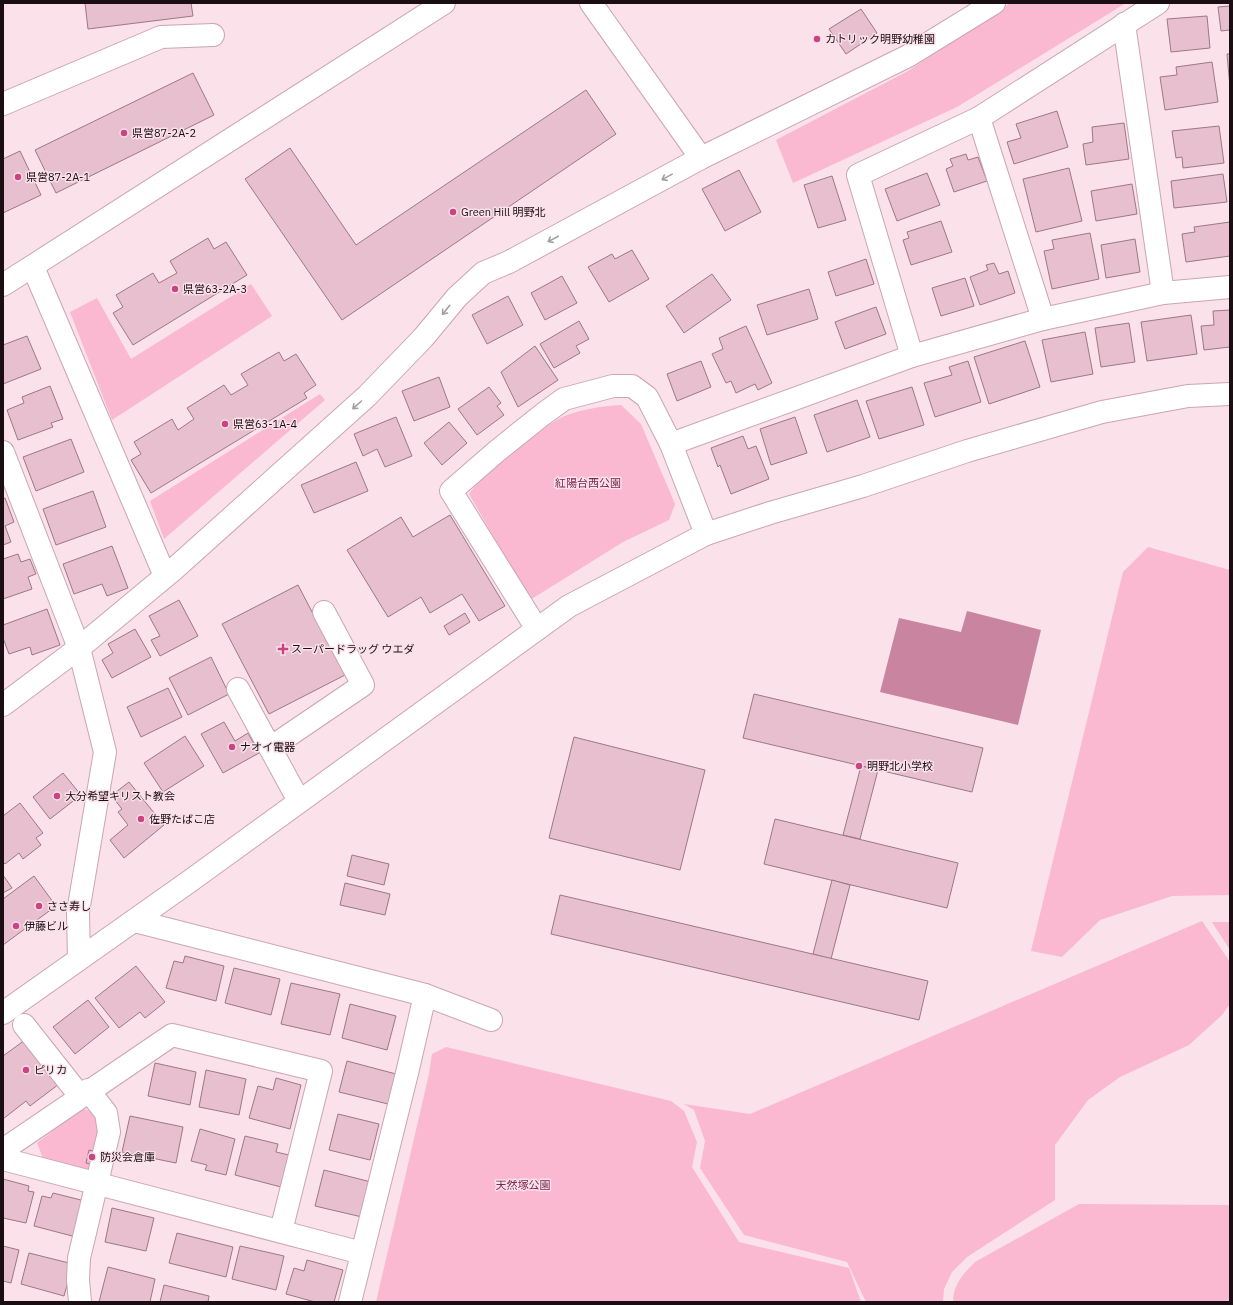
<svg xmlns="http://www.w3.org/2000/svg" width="1233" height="1305" font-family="'IBM Plex Sans','Noto Sans JP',sans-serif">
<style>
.green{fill:#fab8d1}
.water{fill:#c9849f}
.building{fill:#e7bfce;stroke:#9c7885}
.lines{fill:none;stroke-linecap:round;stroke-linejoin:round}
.minor-casing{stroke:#cba5b3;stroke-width:24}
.minor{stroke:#fff;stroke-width:22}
.oneway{stroke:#a49fa1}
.poi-dot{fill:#ca4484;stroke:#fae1ea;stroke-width:1.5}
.labels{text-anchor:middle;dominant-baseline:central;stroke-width:3;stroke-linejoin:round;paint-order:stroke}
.poi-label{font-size:11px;fill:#1b0e13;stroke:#fae1ea;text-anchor:start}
.park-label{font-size:11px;fill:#7c2950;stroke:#fae1ea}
</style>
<rect width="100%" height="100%" fill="#fae1ea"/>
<g class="green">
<path d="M1010,3H1126L957,107L793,183L776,140L908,71Z"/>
<path d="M251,284L272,316L112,420L70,312L97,298L131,359Z"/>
<path d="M320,394L325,400L164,539L150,501Z"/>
<path d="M621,405L641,424L675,504L669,520L623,542L530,600L469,494C481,475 546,423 567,415C584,409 602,406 621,405Z"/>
<path d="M1148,547L1230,570V895L1172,896L1100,920L1062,957L1031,951L1123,572Z"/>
<path d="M1202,921L1230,962V1004L1222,1015L1189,1045L1120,1077L1088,1100L1055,1145V1200L967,1257L952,1272L944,1289L943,1302H866L847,1262L744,1235L700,1168L705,1141L694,1110L684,1104L750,1114Z"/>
<path d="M1212,922H1230V950Z"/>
<path d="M446,1047L671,1101L684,1111L697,1142L692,1167L739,1242L849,1268L861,1302H376L429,1074L432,1054Z"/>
<path d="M81,1109C93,1109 104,1121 103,1134C103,1147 97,1161 94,1173L44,1161L37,1143Z"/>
<path d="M1079,1204L1230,1205V1302H953C953,1285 963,1274 975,1262Z"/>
</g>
<path class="water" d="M967,611L1041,630L1018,725L880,692L899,618L961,632Z"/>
<g class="building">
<path d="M85,3H191L193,16L88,29Z"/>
<path d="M1230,6V30L1221,31L1218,7Z"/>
<path d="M861,9L877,33L846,54L829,29Z"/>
<path d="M1207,16L1210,48L1171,52L1167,19Z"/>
<path d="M1227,54H1230V87Z"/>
<path d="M1212,62L1218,102L1165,110L1160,77L1177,75L1176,67Z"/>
<path d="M193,73L214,115L56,193L35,150Z"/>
<path d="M586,90L616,134L342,320L245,179L290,148L356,245Z"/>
<path d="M1057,111L1068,147L1014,164L1007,142L1021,138L1016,124Z"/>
<path d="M1124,123L1129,159L1086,165L1083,144L1093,142L1092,127Z"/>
<path d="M1219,126L1224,163L1183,168L1182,157L1176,158L1172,131Z"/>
<path d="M20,151L41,195L3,213V159Z"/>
<path d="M966,154L968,160L978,157L987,181L954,192L946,169L953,166L950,159Z"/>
<path d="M1069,168L1082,221L1036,232L1023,179Z"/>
<path d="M739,170L761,212L725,231L702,189Z"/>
<path d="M927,173L940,205L897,221L885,189Z"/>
<path d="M1223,174L1227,202L1174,208L1171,181Z"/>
<path d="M832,176L846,220L818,228L804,185Z"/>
<path d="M1132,184L1137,214L1096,221L1091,191Z"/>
<path d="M941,221L952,252L911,265L903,240L909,238L907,232Z"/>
<path d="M1230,222V256L1186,262L1182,234L1195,232L1194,227Z"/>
<path d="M1090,233L1099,279L1052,289L1044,251L1054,249L1052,240Z"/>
<path d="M208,238L214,249L226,242L247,275L133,345L113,313L123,307L116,295L153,273L159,283L177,273L170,261Z"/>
<path d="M1135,239L1140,272L1106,278L1101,245Z"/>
<path d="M632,250L649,279L609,302L588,267L612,254L615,259Z"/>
<path d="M866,259L874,284L836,296L828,272Z"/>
<path d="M994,263L999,274L1008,271L1015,293L980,305L970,277L988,270L986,265Z"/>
<path d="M712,274L731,300L684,333L666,306Z"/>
<path d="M562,276L577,303L545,320L531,293Z"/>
<path d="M965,278L974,306L941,316L932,288Z"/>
<path d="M809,289L818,319L767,335L757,305Z"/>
<path d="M508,296L523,325L487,344L472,315Z"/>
<path d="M876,307L886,334L845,349L835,322Z"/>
<path d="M1230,310V347L1204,350L1201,326L1214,325L1213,311Z"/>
<path d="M1191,315L1197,354L1147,361L1141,322Z"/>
<path d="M579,321L589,339L576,346L580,353L554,368L540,344Z"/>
<path d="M1129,323L1135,362L1101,367L1095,328Z"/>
<path d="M746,326L772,383L758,390L755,384L736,393L731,381L726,383L712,354L723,349L719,338Z"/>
<path d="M1085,332L1093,374L1051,382L1042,340Z"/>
<path d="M27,336L41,369L3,384V345Z"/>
<path d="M1025,341L1040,387L989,404L974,357Z"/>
<path d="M535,346L558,380L518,407L501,372Z"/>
<path d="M279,352L284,361L296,354L316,385L304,393L307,398L151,493L131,460L141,454L134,442L172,419L178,430L194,419L187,408L224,385L231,395L248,385L241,374Z"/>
<path d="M701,361L711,387L677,401L667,374Z"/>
<path d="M968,361L981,402L935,417L924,383L952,375L949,367Z"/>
<path d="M439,377L450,407L414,421L402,391Z"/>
<path d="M50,386L63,419L51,423L53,427L18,440L7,410L24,403L22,397Z"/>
<path d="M489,387L501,403L497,406L504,415L477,435L458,409Z"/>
<path d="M912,387L924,425L879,439L866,401Z"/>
<path d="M857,400L870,437L827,452L814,415Z"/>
<path d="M396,417L412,456L385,467L377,449L363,456L354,434Z"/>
<path d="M795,417L807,453L771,465L760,429Z"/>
<path d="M449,422L467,443L442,465L424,443Z"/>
<path d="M743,436L748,449L756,446L769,479L731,494L720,465L718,467L711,448Z"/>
<path d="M71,439L84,472L36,491L23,457Z"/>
<path d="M356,462L368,491L314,513L301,485Z"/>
<path d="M93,491L106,527L56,545L43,509Z"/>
<path d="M5,498L14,522L5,526L11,542L3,545V499Z"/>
<path d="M450,515L505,606L479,621L462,594L430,613L421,597L388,617L347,550L401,517L413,537Z"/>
<path d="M112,546L128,588L107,596L102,584L74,594L63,564Z"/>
<path d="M18,554L21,562L30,559L36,574L28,577L32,589L3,599V559Z"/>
<path d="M298,585L345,675L269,714L222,624Z"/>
<path d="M179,600L198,636L160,656L151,640L160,636L149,616Z"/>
<path d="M47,609L60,645L32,655L30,647L9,654L3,638V625Z"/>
<path d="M465,613L470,622L449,635L444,626Z"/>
<path d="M135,629L151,657L112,678L102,660L113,653L108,644Z"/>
<path d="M211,657L229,694L188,715L169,678Z"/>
<path d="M168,688L182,717L141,737L127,707Z"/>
<path d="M754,694L983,748L972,792L743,738Z"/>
<path d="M224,722L235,741L248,733L259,753L223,773L201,734Z"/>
<path d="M185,736L204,766L163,792L144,763Z"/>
<path d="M574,737L705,770L680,870L549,838Z"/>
<path d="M861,766L878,770L860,839L843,835Z"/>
<path d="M63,773L81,795L50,819L33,797Z"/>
<path d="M129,782L164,825L124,858L110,840L128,825L118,812L122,809L114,799L119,795L116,792Z"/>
<path d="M20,803L43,833L36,838L41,845L23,859L19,853L5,864L3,862V816Z"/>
<path d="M775,819L958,863L947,908L764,864Z"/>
<path d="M352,855L389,864L384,885L347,876Z"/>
<path d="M3,875L12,888L3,893Z"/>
<path d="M34,876L56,906L3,945V899Z"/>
<path d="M832,880L850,885L831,959L813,954Z"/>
<path d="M345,883L390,894L385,915L340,905Z"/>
<path d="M560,895L928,981L919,1020L551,934Z"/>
<path d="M185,956L224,966L216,1001L166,988L174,961L183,963Z"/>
<path d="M136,966L165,1002L145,1018L140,1012L119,1028L95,998Z"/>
<path d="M234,968L280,979L271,1015L225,1003Z"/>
<path d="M291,983L340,994L330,1035L281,1024Z"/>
<path d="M88,1000L109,1027L75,1054L53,1027Z"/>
<path d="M350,1004L396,1016L387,1050L342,1038Z"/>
<path d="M25,1040L59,1084L30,1106L26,1101L3,1119V1056Z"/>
<path d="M347,1061L396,1074L388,1104L339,1092Z"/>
<path d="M155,1063L196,1072L190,1105L148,1096Z"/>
<path d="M206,1070L246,1079L239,1115L199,1107Z"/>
<path d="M276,1078L301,1085L290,1129L249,1118L258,1086L273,1090Z"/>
<path d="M338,1114L379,1124L370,1160L329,1150Z"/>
<path d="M130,1116L183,1127L176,1163L122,1152Z"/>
<path d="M200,1129L235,1139L226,1175L205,1170L207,1165L191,1161Z"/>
<path d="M245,1136L278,1144L276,1152L289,1155L281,1187L235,1175Z"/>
<path d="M89,1150L98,1152L95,1165L86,1163Z"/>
<path d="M324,1170L371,1182L362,1217L315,1206Z"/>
<path d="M3,1179L29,1186L28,1191L34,1192L26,1223L3,1218Z"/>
<path d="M53,1193L85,1201L76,1237L34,1226L42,1196L51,1198Z"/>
<path d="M112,1208L154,1218L146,1251L105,1242Z"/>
<path d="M177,1233L233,1247L226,1277L169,1263Z"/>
<path d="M3,1246L19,1250L11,1283L3,1281Z"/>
<path d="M240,1246L284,1256L276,1290L232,1279Z"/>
<path d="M29,1253L73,1264L64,1296L21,1284Z"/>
<path d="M307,1260L343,1270L334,1302H315L286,1294L294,1268L304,1271Z"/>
<path d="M108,1267L155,1279L150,1302H99Z"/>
<path d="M164,1285L209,1296L208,1302H160Z"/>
</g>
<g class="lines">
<defs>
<g id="minor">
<path d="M591,3L701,158"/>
<path d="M1124,24L1163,293"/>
<path d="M3,104L161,37L213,35"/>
<path d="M979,118L1043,319"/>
<path d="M33,267L165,576"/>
<path d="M3,285L444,3"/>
<path d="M912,356L858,175L979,118L1158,3"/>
<path d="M3,452L79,648L3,705"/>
<path d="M706,534L671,444L912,356L1043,319L1163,293L1230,287"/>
<path d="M537,629L451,491L497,451L542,415L564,399L613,386H632L647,397L671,444"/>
<path d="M238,689L299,801"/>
<path d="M270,748L363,685L324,612"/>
<path d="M135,921L425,995L408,1069L350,1302"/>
<path d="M79,959L78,912L105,752L79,648L173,570L367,396L423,338L457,297L483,273L509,262L701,158L908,56L994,3"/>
<path d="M425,995L491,1020"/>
<path d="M3,1013L190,881L569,606L706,534L770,513L863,486L967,451L1102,412L1188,396L1230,394"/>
<path d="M24,1025L80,1096"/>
<path d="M3,1150L172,1035L321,1071L281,1231"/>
<path d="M3,1159L362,1253"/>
<path d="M80,1302L78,1280L79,1258L109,1132L106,1113L88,1090"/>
</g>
</defs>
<use href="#minor" class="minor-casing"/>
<use href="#minor" class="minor"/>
</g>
<defs><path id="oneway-shaft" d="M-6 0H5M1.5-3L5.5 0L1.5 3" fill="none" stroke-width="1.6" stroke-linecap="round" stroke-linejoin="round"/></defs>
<g class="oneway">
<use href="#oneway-shaft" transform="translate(667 177) rotate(151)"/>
<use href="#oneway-shaft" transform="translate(553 239) rotate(152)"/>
<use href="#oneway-shaft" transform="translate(446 310) rotate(129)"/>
<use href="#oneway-shaft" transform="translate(357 405) rotate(138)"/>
</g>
<g class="poi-dot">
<circle cx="817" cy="39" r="4"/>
<circle cx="124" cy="133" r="4"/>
<circle cx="18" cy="177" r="4"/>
<circle cx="453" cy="212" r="4"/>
<circle cx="175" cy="289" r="4"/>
<circle cx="225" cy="424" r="4"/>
<path d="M281 643h4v4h4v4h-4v4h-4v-4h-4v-4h4z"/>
<circle cx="232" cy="747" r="4"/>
<circle cx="859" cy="766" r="4"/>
<circle cx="57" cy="796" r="4"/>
<circle cx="141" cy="819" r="4"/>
<circle cx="39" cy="906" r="4"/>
<circle cx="16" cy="926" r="4"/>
<circle cx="26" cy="1070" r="4"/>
<circle cx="92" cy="1157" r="4"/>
</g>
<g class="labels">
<g class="poi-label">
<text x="825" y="39">カトリック明野幼稚園</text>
<text x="132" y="133">県営87-2A-2</text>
<text x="26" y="177">県営87-2A-1</text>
<text x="461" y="212">Green Hill 明野北</text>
<text x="183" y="289">県営63-2A-3</text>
<text x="233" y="424">県営63-1A-4</text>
<text x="291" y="649">スーパードラッグ ウエダ</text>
<text x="240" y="747">ナオイ電器</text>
<text x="867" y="766">明野北小学校</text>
<text x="65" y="796">大分希望キリスト教会</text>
<text x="149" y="819">佐野たばこ店</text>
<text x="47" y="906">ささ寿し</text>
<text x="24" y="926">伊藤ビル</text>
<text x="34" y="1070">ピリカ</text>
<text x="100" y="1157">防災会倉庫</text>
</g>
<g class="park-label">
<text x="588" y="483">紅陽台西公園</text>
<text x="523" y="1185">天然塚公園</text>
</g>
</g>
<rect width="1233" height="1305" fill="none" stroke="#1b0e13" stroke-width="8"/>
</svg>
